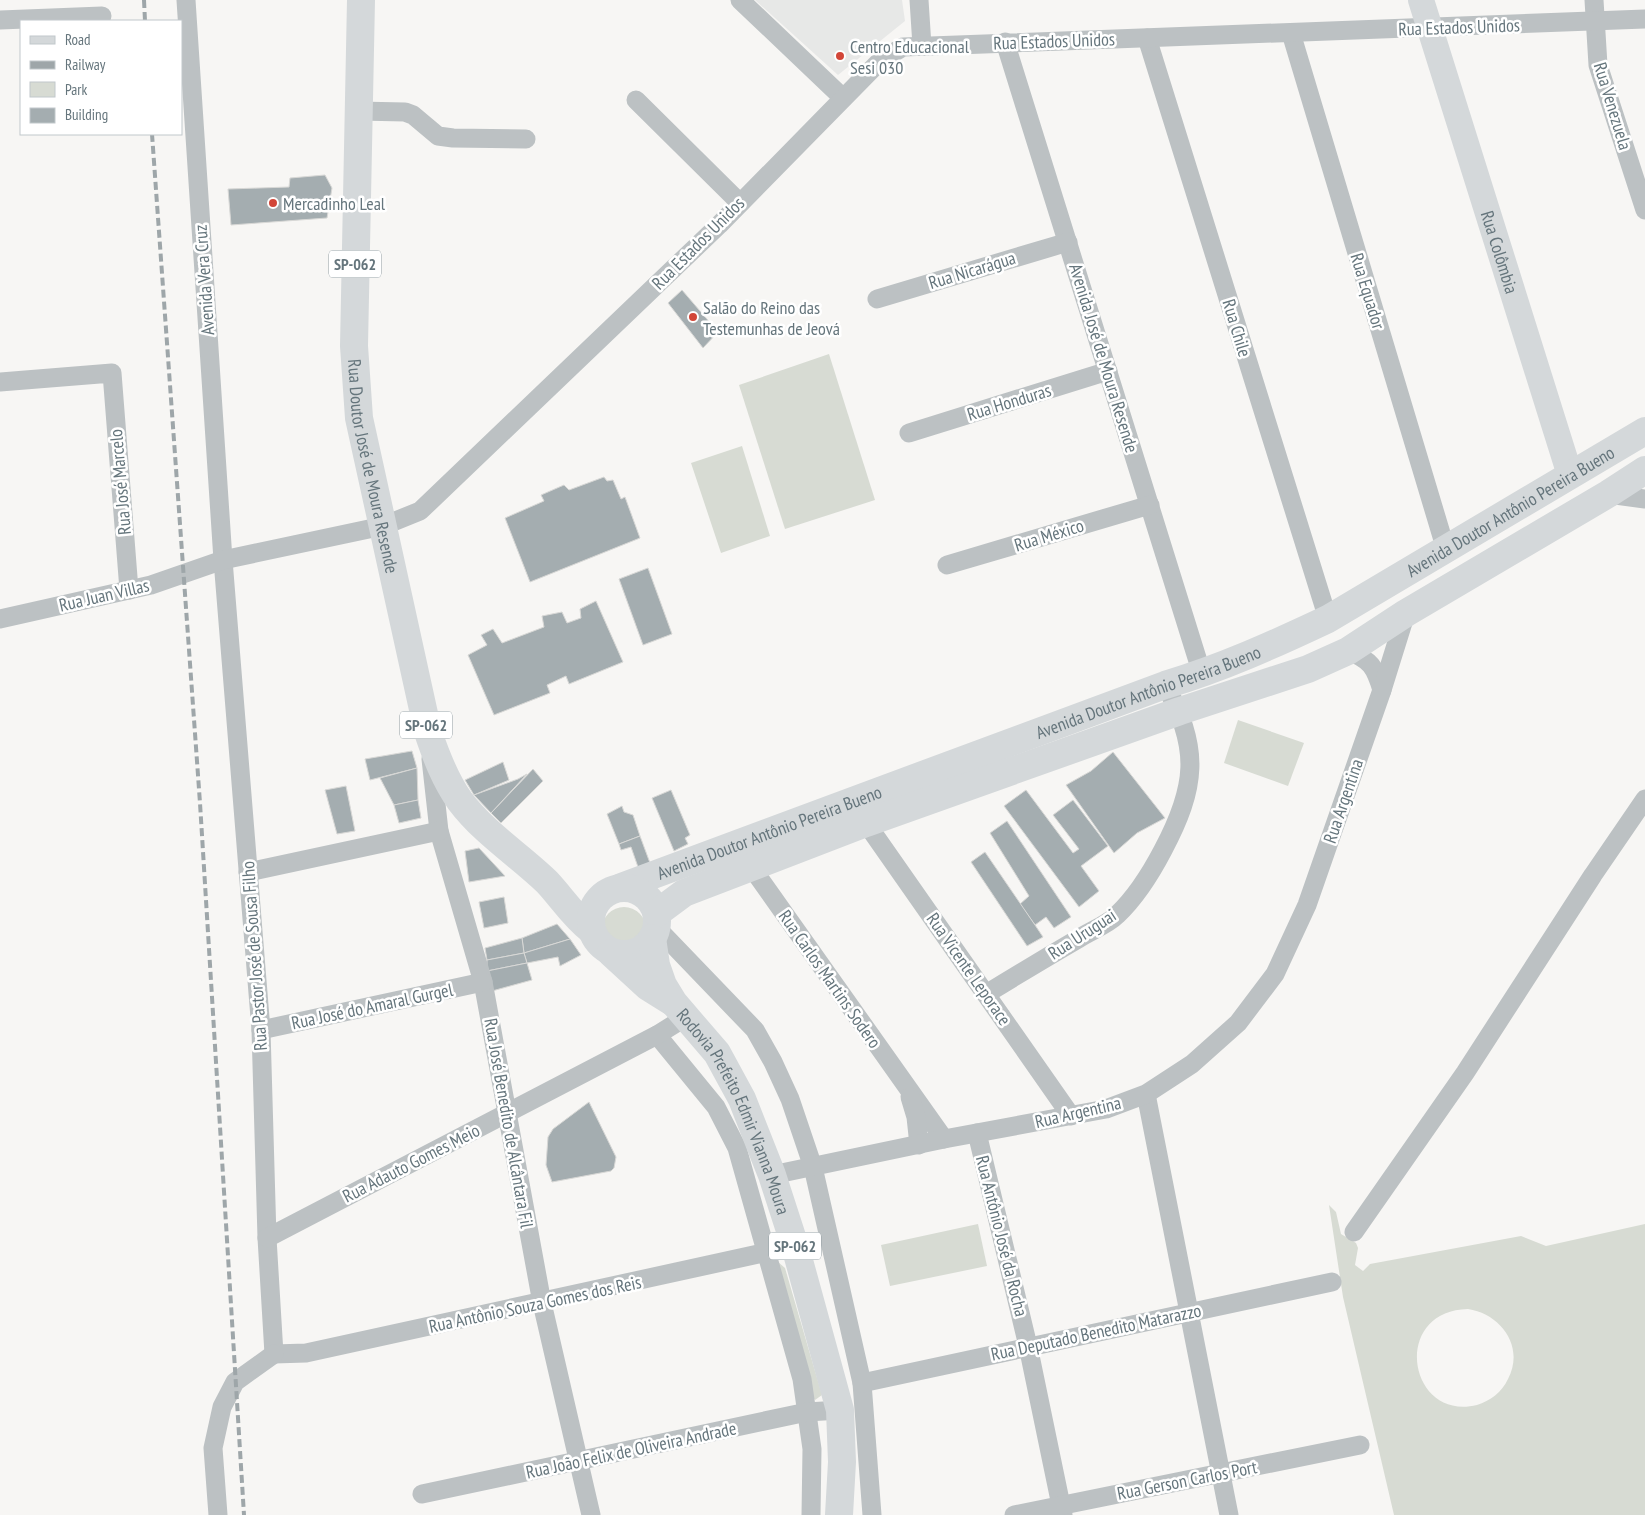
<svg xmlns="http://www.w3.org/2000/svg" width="1645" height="1515" font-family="'PT Sans Narrow',sans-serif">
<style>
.built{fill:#e7e8e7}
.green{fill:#d7dbd3;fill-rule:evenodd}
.building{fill:#a4adb0;stroke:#d8d8d6}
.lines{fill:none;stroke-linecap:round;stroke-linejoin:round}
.street{stroke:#bcc1c3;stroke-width:19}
.secondary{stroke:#d4d8da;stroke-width:26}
.primary{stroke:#d4d8da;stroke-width:28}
.rail{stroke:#9ea6a9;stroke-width:4;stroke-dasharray:8 4;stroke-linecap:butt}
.poi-dot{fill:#d24638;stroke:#fff;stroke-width:2}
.labels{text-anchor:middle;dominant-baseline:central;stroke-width:5;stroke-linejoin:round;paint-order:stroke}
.shield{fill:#fff;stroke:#939ea3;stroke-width:1}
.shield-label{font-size:16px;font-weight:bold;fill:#65757c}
.street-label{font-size:18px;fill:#65757c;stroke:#fff}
.poi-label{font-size:18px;fill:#65757c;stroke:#fff;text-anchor:start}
</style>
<rect width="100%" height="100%" fill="#f7f6f4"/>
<path class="built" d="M755,0H902L905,21L838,75Z"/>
<g class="green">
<path d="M829,354L875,500L785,529L739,385Z"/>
<path d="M742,446L770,536L721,553L691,463Z"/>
<path d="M1238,720L1304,743L1288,786L1224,763Z"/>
<circle cx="624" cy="929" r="22"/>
<path d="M1329,1205L1336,1212L1341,1234L1356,1243L1358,1248L1355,1265L1363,1271L1370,1264L1521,1236L1546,1246L1645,1224V1515H1394L1343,1297ZM1468,1309C1501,1314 1525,1347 1508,1379C1502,1392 1490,1401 1477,1405C1408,1422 1390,1311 1468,1309Z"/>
<path d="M978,1224L987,1266L890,1286L881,1245Z"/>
<path d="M778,1262L785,1268L822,1395L815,1400L811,1395Z"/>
</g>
<g class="building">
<path d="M325,175L332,188L327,218L231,225L228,189L289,187L290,178Z"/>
<path d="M682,290L718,332L703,348L668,303Z"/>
<path d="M604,477L607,481L613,480L621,499L625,497L640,538L530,582L505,518L544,501L541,495L564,485L569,490Z"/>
<path d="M648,568L672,634L643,645L619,579Z"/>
<path d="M596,601L623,662L569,684L566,676L547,685L550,693L494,715L468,655L487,645L481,635L493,629L502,643L544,627L542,616L562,612L567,623L581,618L580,609Z"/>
<path d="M412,751L417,768L370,780L365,759Z"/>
<path d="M1113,752L1165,818L1137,833L1114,853L1066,785L1091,771Z"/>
<path d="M503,762L509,780L474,795L465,780Z"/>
<path d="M417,768L418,800L394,805L380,778Z"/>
<path d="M533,769L543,781L501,823L491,813Z"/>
<path d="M527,774L491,813L474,795L518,779Z"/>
<path d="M346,786L355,831L337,834L325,790Z"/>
<path d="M671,790L690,835L685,838L688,844L674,851L652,798Z"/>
<path d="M1026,790L1073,853L1079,849L1053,815L1073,800L1108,846L1081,866L1099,891L1079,907L1004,806Z"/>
<path d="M418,800L421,818L399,823L394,805Z"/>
<path d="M622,806L624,812L633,815L640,836L619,844L607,814Z"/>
<path d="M1007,821L1071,917L1054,928L1046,917L1035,925L1020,904L1029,896L990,833Z"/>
<path d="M640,836L650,863L638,867L631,847L621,850L619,844Z"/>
<path d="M479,848L505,876L469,882L465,851Z"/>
<path d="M985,852L1035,925L1043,937L1027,946L971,862Z"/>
<path d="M504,897L508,923L484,928L479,902Z"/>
<path d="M557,924L570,939L524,953L522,938Z"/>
<path d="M522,938L524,953L487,960L485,948Z"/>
<path d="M570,939L581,955L560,966L558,957L527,963L524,953Z"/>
<path d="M524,953L527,963L487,971V960Z"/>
<path d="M527,963L532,980L492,991L487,971Z"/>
<path d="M589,1102L616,1157L614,1168L611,1171L552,1182L546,1165L548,1137L553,1129Z"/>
</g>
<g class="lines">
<g class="street">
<path d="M186,0L223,560L261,1030L267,1238L274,1354"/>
<path d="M740,0L843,98"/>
<path d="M919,0L922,46"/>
<path d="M1594,0L1598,65L1645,210"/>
<path d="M0,20L102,16"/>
<path d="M1291,33L1446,550"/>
<path d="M1147,38L1328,619"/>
<path d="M1005,42L1202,674"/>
<path d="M636,100L740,203"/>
<path d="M358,111L405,112L413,115L438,136L453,138L526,139"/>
<path d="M877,299L1068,242"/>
<path d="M0,382L112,373L129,590"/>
<path d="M909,433L1108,371"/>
<path d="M1608,494L1645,499"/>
<path d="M947,565L1150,505"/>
<path d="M0,619L151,585L223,560L383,526L420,511L719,225L881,60L903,47L1645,19"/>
<path d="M1348,651C1371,660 1375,667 1382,690"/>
<path d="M431,759L439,831L483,982L542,1303L591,1515"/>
<path d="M866,823L1071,1116"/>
<path d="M752,868L944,1139"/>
<path d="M248,872L439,831"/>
<path d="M656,927L755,1030L773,1062L790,1099L813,1167L862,1383L872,1515"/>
<path d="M986,994C1017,975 1047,957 1078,939C1090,931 1107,925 1117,915C1136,897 1151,873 1163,850C1196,788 1201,748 1165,685"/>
<path d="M261,1030L483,982"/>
<path d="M657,1035L716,1107L737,1148L802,1379L812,1449L811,1515"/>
<path d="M1146,1094L1229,1515"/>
<path d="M910,1097L916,1117L919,1145"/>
<path d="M977,1133L1028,1346L1063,1515"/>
<path d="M772,1175L944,1139L1106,1109L1146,1094L1192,1064L1238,1023L1275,974L1307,905L1382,690L1406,613"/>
<path d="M1354,1232L1465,1073L1593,875L1645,799"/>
<path d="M267,1238L657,1035L686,1017"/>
<path d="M274,1354L306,1353L795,1246"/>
<path d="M862,1383L1332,1282"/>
<path d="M422,1494L807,1412L840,1410"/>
<path d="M218,1515L213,1448L222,1407L235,1382L274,1354"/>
<path d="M1014,1515L1360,1445"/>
</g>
<path class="secondary" id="s1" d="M1421,0L1570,475"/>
<g class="primary">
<path id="s2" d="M361,0L354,346L359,418L428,732C436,756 445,780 460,801C484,833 519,855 547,882C562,898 573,916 591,930"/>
<path id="s3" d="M621,887L1165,685C1222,668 1275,644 1328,619L1645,431"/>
<circle cx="624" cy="921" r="33"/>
<path d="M657,913L684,893L866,823L1180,711L1308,669L1348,651L1406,613L1608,494L1645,470"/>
<path id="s4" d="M652,938L656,965L663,985L674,1003L717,1053L742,1099L772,1175L795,1246L840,1410L842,1462L839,1515"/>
<path d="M611,953L648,987L672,1002"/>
</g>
<g class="rail">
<path d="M144,0L145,21"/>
<path d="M152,134L200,803L244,1515"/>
</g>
</g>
<g class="poi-dot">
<circle cx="840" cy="56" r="5"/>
<circle cx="273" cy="203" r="5"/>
<circle cx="693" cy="317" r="5"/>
</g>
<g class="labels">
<g class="shield">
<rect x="329" y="250.5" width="52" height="27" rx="4"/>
<rect x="400" y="711.5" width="52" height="27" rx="4"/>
<rect x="769" y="1232.5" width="52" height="27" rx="4"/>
</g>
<g class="shield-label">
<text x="355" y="264">SP-062</text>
<text x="426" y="725">SP-062</text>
<text x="795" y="1246">SP-062</text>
</g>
<g class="street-label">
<text transform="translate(1459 27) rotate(-2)">Rua Estados Unidos</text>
<text transform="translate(1054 41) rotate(-2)">Rua Estados Unidos</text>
<text transform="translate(1613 106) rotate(73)">Rua Venezuela</text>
<text transform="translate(698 243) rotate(-45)">Rua Estados Unidos</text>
<text stroke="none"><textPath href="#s1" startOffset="264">Rua Colômbia</textPath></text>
<text transform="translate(972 270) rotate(-17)">Rua Nicarágua</text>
<text transform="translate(204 280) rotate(-94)">Avenida Vera Cruz</text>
<text transform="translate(1368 291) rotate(73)">Rua Equador</text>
<text transform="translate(1237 328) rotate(73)">Rua Chile</text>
<text transform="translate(1104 358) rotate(73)">Avenida José de Moura Resende</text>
<text transform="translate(1009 402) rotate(-17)">Rua Honduras</text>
<text stroke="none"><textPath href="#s2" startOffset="468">Rua Doutor José de Moura Resende</textPath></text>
<text transform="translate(120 482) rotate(-95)">Rua José Marcelo</text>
<text stroke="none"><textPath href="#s3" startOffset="968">Avenida Doutor Antônio Pereira Bueno</textPath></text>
<text transform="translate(1049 535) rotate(-17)">Rua México</text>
<text transform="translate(104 595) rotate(-13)">Rua Juan Villas</text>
<text stroke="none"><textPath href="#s3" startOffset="562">Avenida Doutor Antônio Pereira Bueno</textPath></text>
<text transform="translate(1343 801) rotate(-71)">Rua Argentina</text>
<text stroke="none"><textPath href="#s3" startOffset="158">Avenida Doutor Antônio Pereira Bueno</textPath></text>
<text transform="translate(1082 934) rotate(-33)">Rua Uruguai</text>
<text transform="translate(254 956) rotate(-94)">Rua Pastor José de Sousa Filho</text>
<text transform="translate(969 969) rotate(55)">Rua Vicente Leporace</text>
<text transform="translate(830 979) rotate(55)">Rua Carlos Martins Sodero</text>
<text transform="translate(372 1006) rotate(-12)">Rua José do Amaral Gurgel</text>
<text transform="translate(1078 1112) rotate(-13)">Rua Argentina</text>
<text stroke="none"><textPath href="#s4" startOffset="195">Rodovia Prefeito Edmir Vianna Moura</textPath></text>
<text transform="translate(509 1123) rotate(80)">Rua José Benedito de Alcântara Fil</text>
<text transform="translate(411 1163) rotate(-27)">Rua Adauto Gomes Meio</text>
<text transform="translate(1002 1236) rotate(76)">Rua Antônio José da Rocha</text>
<text transform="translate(535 1304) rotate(-12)">Rua Antônio Souza Gomes dos Reis</text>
<text transform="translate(1096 1332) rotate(-12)">Rua Deputado Benedito Matarazzo</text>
<text transform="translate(631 1450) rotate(-12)">Rua João Felix de Oliveira Andrade</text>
<text transform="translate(1187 1480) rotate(-11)">Rua Gerson Carlos Port</text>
</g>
<g class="poi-label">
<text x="850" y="46">Centro Educacional<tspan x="850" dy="21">Sesi 030</tspan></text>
<text x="283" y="203">Mercadinho Leal</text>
<text x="703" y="307">Salão do Reino das<tspan x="703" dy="21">Testemunhas de Jeová</tspan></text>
</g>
</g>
<rect x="20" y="20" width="162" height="115" fill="#ffffff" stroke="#c1c8cb"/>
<rect x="30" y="36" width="25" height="8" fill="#d4d8da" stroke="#c1c8cb"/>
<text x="65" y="45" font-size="15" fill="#65757c">Road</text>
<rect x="30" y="61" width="25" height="8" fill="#9ea6a9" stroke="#c1c8cb"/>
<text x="65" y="70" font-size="15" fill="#65757c">Railway</text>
<rect x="30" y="82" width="25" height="15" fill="#d7dbd3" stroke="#c1c8cb"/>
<text x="65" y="95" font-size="15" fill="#65757c">Park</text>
<rect x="30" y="108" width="25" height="15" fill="#a4adb0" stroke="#c1c8cb"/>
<text x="65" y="120" font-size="15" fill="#65757c">Building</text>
</svg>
